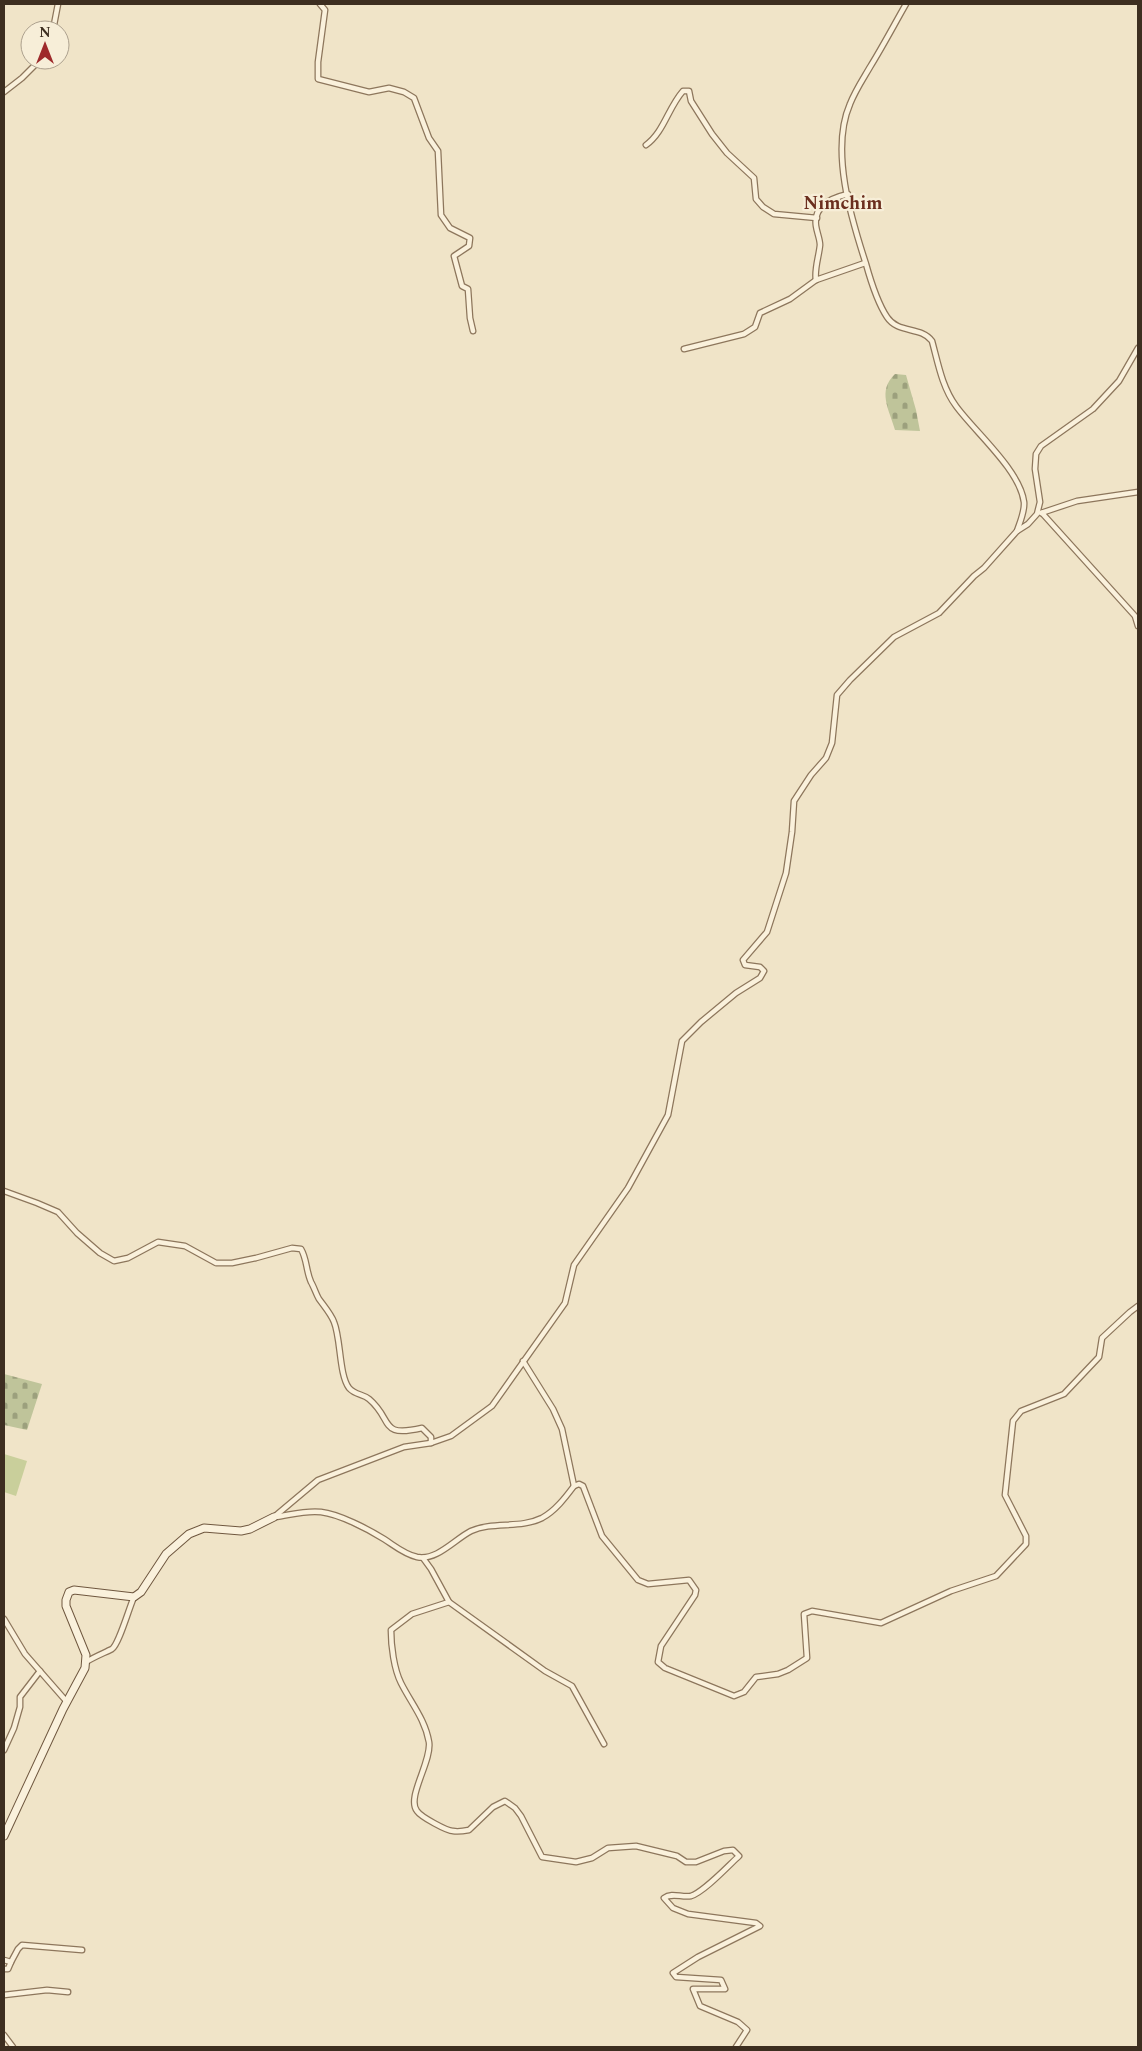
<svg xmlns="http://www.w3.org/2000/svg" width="1142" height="2051" font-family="Spectral,serif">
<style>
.green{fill:#c9cf9b}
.cemetery{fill:url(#cemetery-stones)}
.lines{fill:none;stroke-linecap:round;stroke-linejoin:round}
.street-casing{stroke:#8d765c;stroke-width:7}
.secondary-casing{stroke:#6f573f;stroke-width:9}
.street{stroke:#faf1dc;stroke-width:4.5}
.secondary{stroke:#faf1dc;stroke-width:7}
.labels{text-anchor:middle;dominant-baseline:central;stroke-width:4.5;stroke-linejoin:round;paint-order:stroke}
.quarter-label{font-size:18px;font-weight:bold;fill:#6b2e1e;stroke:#f7eed8}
</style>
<defs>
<pattern id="cemetery-stones" width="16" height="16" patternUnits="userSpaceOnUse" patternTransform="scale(1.25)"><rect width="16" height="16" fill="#bfc49a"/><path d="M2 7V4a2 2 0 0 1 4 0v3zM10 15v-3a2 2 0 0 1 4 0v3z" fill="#9ca07d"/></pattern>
</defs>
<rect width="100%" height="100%" fill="#f0e4c8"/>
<path class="green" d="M4,1454L27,1461L16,1496L4,1492Z"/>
<g class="cemetery">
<path d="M895,374L906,375L916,410L920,431L895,430C889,409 877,391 895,374Z"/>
<path d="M4,1374L42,1384L27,1430L4,1425Z"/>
</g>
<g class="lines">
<defs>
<g id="street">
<path d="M320,4L325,10L318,62V79L369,92L389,88L404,92L414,98L429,138L438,151L441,215L450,228L470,238L469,246L454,256L462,286L468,289L470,318L473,331"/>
<path d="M906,4C894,25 883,46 870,67C863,79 855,91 850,104C830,150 851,218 866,264C871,282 877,302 887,317C898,334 921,326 932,341C938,363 942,387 956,406C974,431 1020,470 1024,502C1025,511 1020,522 1017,531"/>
<path d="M53,30L58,4"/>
<path d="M4,92L22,78L40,60"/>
<path d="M646,145C664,132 668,108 683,91H689L691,101L712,134L727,153L754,178L756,199L763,207L774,214L817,218"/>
<path d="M816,280C814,270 819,256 820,245C820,239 817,233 816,226C813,206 831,198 848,194"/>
<path d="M684,349L744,334L755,327L760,313L790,299L816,280L865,263"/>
<path d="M1041,513L1077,501L1138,492"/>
<path d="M1042,513L1135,616L1138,626"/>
<path d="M4,1191L37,1203L58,1212L77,1233L100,1253L114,1261L128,1258L158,1242L185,1246L216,1263H232L256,1258L292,1248L301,1249C307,1259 306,1271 311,1282C314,1287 316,1294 319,1299C324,1306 331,1314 334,1322C341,1339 339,1375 349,1388C355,1395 363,1394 369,1399C394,1420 378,1438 422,1428L431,1437V1443"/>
<path d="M523,1361L553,1409L562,1429L574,1486"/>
<path d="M274,1517L318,1480L404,1447L431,1443L451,1436L492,1406L565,1303L574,1265L628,1188L668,1115L682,1041L701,1022L736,993L760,978L764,971L760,967L745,965L743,960L767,932L786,873L792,832L794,801L811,775L826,758L832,743L837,695L850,680L894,637L939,613L974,576L984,568L1017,531L1028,524L1037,514L1040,502L1035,469L1036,454L1041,446L1093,409L1119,381L1138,348"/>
<path d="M275,1517C290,1515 306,1510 321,1512C339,1514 368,1529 384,1539C395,1546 404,1554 417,1557C437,1561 455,1539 471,1531C493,1521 520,1529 542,1518C555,1511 565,1498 574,1486L579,1484L583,1486L602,1536L638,1580L648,1584L689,1580L696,1590L695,1595L661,1646L658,1662L665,1668L734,1696L744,1692L756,1677L778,1674L788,1670L807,1658L804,1614L812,1611L881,1623L951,1591L996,1576L1026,1544V1536L1005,1495L1013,1421L1021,1411L1064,1394L1099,1357L1102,1338L1130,1312L1138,1306"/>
<path d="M423,1558L431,1569L449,1602L545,1671L572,1686L604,1744"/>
<path d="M449,1602L412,1614L391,1630C391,1646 394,1669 401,1683C411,1703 425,1719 429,1742C432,1761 406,1798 417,1811C421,1817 447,1831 453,1831C458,1832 464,1831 469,1830L493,1807L505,1801L515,1808L521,1816L542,1857L576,1862L592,1858L608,1848L636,1846L677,1856L686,1862H696L724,1851L733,1850L739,1856C728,1866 704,1892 691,1896C682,1898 672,1892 664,1898L673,1908L688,1914L756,1923L760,1926L698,1957L673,1973L676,1977L721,1980L725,1989H693L700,2006L738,2022L747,2030L736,2047"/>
<path d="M4,1619L25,1654L67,1702"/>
<path d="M86,1662C94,1657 104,1653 112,1649C119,1644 129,1608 134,1597"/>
<path d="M4,1750L14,1728L20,1707V1697L40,1671"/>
<path d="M4,1960L11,1962L18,1949L22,1945L82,1950"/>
<path d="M4,1969H8L11,1962"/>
<path d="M4,1995L47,1990L68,1992"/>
<path d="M4,2035L13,2047"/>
</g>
<path id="secondary" d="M4,1836L63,1709L85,1668L86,1655L66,1606V1600L69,1592L74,1590L134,1597L141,1592L166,1554L189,1534L204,1528L241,1531L250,1529L274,1517"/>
</defs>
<use href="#street" class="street-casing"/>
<use href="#secondary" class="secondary-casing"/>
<use href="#street" class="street"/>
<use href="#secondary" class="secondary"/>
</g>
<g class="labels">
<g class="quarter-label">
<text x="843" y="203">Nimchim</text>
</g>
</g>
<rect width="1142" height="2051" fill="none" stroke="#3d2e20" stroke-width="10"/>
<g transform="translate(45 45)"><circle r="24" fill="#f7eed8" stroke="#ada18e"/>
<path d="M0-4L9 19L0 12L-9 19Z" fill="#9e2a2b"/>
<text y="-8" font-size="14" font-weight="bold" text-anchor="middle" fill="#3d2e20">N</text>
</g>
</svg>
